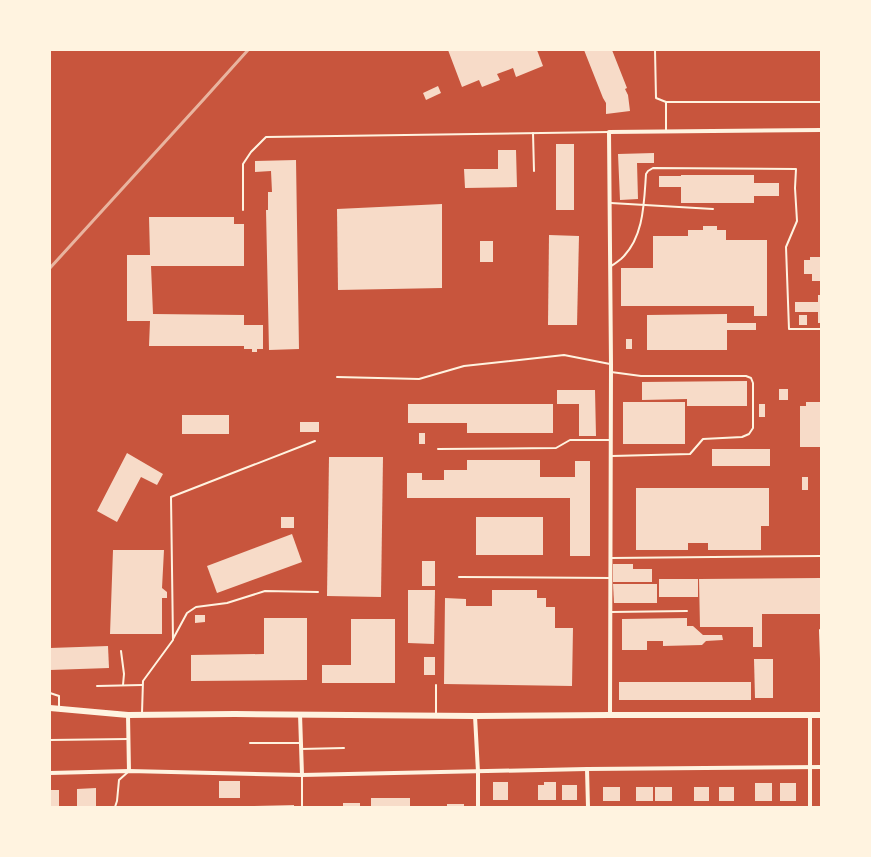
<svg xmlns="http://www.w3.org/2000/svg" width="871" height="857" font-family="'Noto Sans',sans-serif">
<style>
.building{fill:#f7dbc8}
.lines{fill:none;stroke-linecap:round;stroke-linejoin:round}
.service{stroke:#fff3e0;stroke-width:2}
.minor{stroke:#fff3e0;stroke-width:4}
.secondary{stroke:#fff3e0;stroke-width:6}
.rail{stroke:#e9b49f;stroke-width:3}
</style>
<rect width="100%" height="100%" fill="#c8553d"/>
<g class="building">
<path d="M448,50H537L543,66L516,77L513,68L497,74L500,80L482,87L479,80L462,87Z"/>
<path d="M584,50H612L627,88L625,89L628,95L630,111L606,114V103L603,98Z"/>
<path d="M438,86L441,93L426,100L423,93Z"/>
<rect x="556" y="144" width="18" height="66"/>
<path d="M498,150H516L517,187L465,188L464,169H498Z"/>
<path d="M654,153V163H637L638,199L620,200L618,154Z"/>
<path d="M296,160L299,349L269,350L266,210H268V192H272L271,171L255,172V161Z"/>
<path d="M681,175H754V183H779V196H754V203H681V187H659V176H681Z"/>
<path d="M442,204V288L338,290L337,209Z"/>
<path d="M149,217H234V224H244V266H151L153,314L244,315V325H263V349H257V352H252V349H244V346H149L150,321H127V255H150Z"/>
<path d="M703,226H717V230H726V240H767V316H754V306H621V268H653V236H688V230H703Z"/>
<path d="M549,235L579,236L577,325H548Z"/>
<rect x="480" y="241" width="13" height="21"/>
<path d="M810,257H821V281H812V274H804V260H810Z"/>
<path d="M818,295H821V323H818V312H795V302H818Z"/>
<path d="M727,314V323H756V330H727V350H647V315Z"/>
<rect x="799" y="315" width="8" height="10"/>
<rect x="626" y="339" width="6" height="10"/>
<path d="M747,381V406H687V399L642,400V382Z"/>
<rect x="779" y="389" width="9" height="11"/>
<path d="M557,390H595L596,436H579V404H557Z"/>
<rect x="623" y="402" width="62" height="42"/>
<path d="M806,402H821V447H800V406H806Z"/>
<path d="M408,404H553V433H467V423H408Z"/>
<rect x="759" y="404" width="6" height="13"/>
<rect x="182" y="415" width="47" height="19"/>
<rect x="300" y="422" width="19" height="10"/>
<rect x="419" y="433" width="6" height="11"/>
<rect x="712" y="449" width="58" height="17"/>
<path d="M127,453L163,474L157,485L141,477L117,522L97,511Z"/>
<path d="M329,457H383L381,597L327,596Z"/>
<path d="M467,460H540V477H575V461H590V556H570V498H407V473H422V480H444V470H467Z"/>
<rect x="802" y="477" width="6" height="13"/>
<path d="M636,488H769V526H761V550H708V543H688V550H636Z"/>
<rect x="281" y="517" width="13" height="11"/>
<rect x="476" y="517" width="67" height="38"/>
<path d="M292,534L302,562L217,593L207,566Z"/>
<path d="M113,550H164L162,588L167,592V598H162V634H110Z"/>
<rect x="422" y="561" width="13" height="25"/>
<path d="M613,564H633V569H652V582H613Z"/>
<path d="M821,578V614H762V647H753V627H700L699,579Z"/>
<rect x="659" y="579" width="39" height="18"/>
<path d="M613,584H657V603H614Z"/>
<path d="M408,590H435L434,644L408,643Z"/>
<path d="M492,590H537V598H546V607H555V628H573L572,686L444,684L445,598L466,599V606H492Z"/>
<path d="M195,615H205V622L195,623Z"/>
<path d="M264,618H307V680L191,681V655L264,654Z"/>
<path d="M687,618V626H693L703,635H722L723,640L706,641L702,645L663,646V641H647V650H622V619Z"/>
<path d="M351,619H395V683H322V665H351Z"/>
<path d="M108,646L109,668L50,670V648Z"/>
<rect x="424" y="657" width="11" height="18"/>
<path d="M754,659H773V698H755Z"/>
<rect x="619" y="682" width="132" height="18"/>
<rect x="219" y="781" width="21" height="17"/>
<rect x="493" y="782" width="15" height="18"/>
<path d="M544,782H556V800H538V785H544Z"/>
<rect x="755" y="783" width="17" height="18"/>
<rect x="780" y="783" width="16" height="18"/>
<rect x="562" y="785" width="15" height="15"/>
<rect x="603" y="787" width="17" height="14"/>
<rect x="636" y="787" width="17" height="14"/>
<rect x="655" y="787" width="17" height="14"/>
<rect x="694" y="787" width="15" height="14"/>
<rect x="719" y="787" width="15" height="14"/>
<path d="M96,788V807H77V789Z"/>
<rect x="50" y="790" width="9" height="17"/>
<rect x="371" y="798" width="39" height="9"/>
<rect x="343" y="803" width="17" height="4"/>
<rect x="447" y="804" width="17" height="3"/>
<path d="M294,805V807H254V806Z"/>
</g>
<g class="lines">
<g class="service">
<path d="M655,50L656,98L666,102H821"/>
<path d="M666,131V103"/>
<path d="M533,133L534,171"/>
<path d="M611,203L713,209"/>
<path d="M243,210V164L251,152L266,137L609,132"/>
<path d="M611,266C615,264 618,261 621,259C644,238 644,203 646,174L648,171L653,168L796,169L795,188L797,221L786,247L789,329H821"/>
<path d="M611,372L641,376H746L751,378L753,383V428L749,434L742,437L703,439L690,454L612,456"/>
<path d="M337,377L419,379L464,366L564,355L610,364"/>
<path d="M438,449L556,448L570,440H610"/>
<path d="M611,558L821,556"/>
<path d="M459,577L610,578"/>
<path d="M611,612L687,611"/>
<path d="M820,630L821,659"/>
<path d="M173,639L187,613L196,607L227,603L265,591L318,592"/>
<path d="M121,651L124,674L123,685"/>
<path d="M436,685V714"/>
<path d="M97,686L142,685"/>
<path d="M50,693L59,696V707"/>
<path d="M142,713L143,681L173,640L171,497L315,441"/>
<path d="M50,740L128,739"/>
<path d="M250,743H300"/>
<path d="M301,749L344,748"/>
<path d="M302,775V807"/>
<path d="M115,807L117,801L119,780L128,772"/>
</g>
<g class="minor">
<path d="M300,714L302,775"/>
<path d="M128,715L129,771"/>
<path d="M610,715L611,364L609,132L821,130"/>
<path d="M810,715V807"/>
<path d="M475,716L478,772V807"/>
<path d="M587,769L588,807"/>
<path d="M50,773L129,771L302,775L587,769L821,767"/>
</g>
<path class="secondary" d="M50,708L128,715L235,714L475,716L610,715H821"/>
<path class="rail" d="M50,268L204,99L248,50"/>
</g>
<rect width="871" height="857" fill="none" stroke="#fff3e0" stroke-width="102"/>
</svg>
